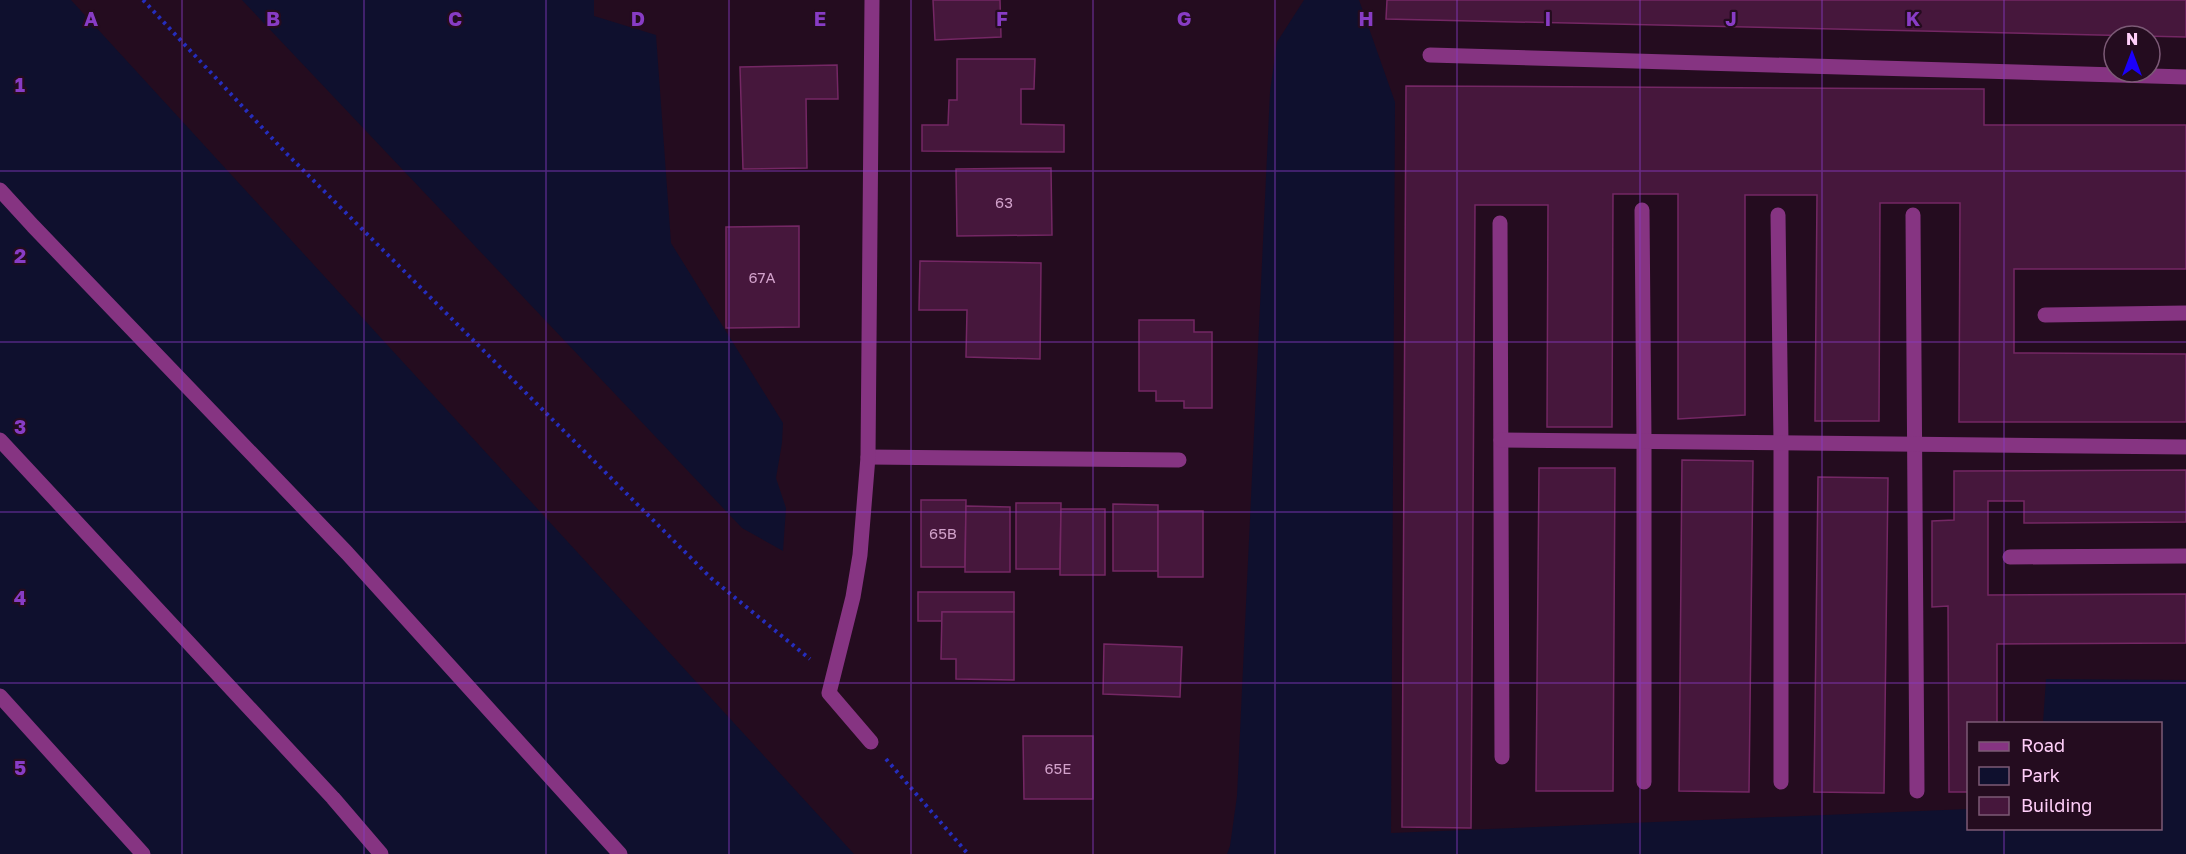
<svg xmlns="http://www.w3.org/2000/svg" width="2186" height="854" font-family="'Golos Text',sans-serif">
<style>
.green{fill:#0f102e}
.building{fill:#46173c;stroke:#742764;stroke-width:1.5}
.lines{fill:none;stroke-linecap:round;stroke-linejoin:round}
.path{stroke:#252dbd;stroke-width:4;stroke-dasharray:3 4.5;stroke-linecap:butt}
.minor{stroke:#863482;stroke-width:15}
.grid{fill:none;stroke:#883cc5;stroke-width:1.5;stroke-opacity:0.55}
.labels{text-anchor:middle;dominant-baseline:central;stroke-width:4.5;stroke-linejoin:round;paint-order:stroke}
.number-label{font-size:15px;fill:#d1a1ca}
.grid-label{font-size:20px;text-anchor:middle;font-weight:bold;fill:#883cc5;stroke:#240c1f;stroke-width:4.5;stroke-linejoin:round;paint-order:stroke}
</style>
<rect width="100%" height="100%" fill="#240c1f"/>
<g class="green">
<path d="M0,0H71L854,854H0Z"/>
<path d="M242,0H594V16L656,35L671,243L783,423L782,443L776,478L786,508L783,551L742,528Z"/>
<path d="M1304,0H1359L1395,102L1391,833L1968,809V828H2160V724L2043,723L2046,679L2186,680V854H1227L1230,846L1237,796L1270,92L1277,42Z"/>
</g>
<g class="building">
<path d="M933,0H1000L1001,37L935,40Z"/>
<path d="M1387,0H2186V37L1386,19Z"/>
<path d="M957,59H1035L1034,89H1021V124L1064,125V152L922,151V125H948L949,100H957Z"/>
<path d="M837,65L838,99H806L807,168L743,169L740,67Z"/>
<path d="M1406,86L1984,89V125H2186V269H2014V353L2186,354V422H1959L1960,203H1880L1879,421H1815L1817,195H1745V415L1678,419V194H1613L1612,427H1547L1548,205H1475L1471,828L1402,827Z"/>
<path d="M1051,168L1052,235L957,236L956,169Z"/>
<path d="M799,226V327L726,328V227Z"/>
<path d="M920,261L1041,263L1040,359L966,357L967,310H919Z"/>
<path d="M1139,320H1194V332H1212V408H1184V401H1156V391H1139Z"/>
<path d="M1682,460L1753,461L1749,792L1679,791Z"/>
<path d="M1539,468H1615L1613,791H1536Z"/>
<path d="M2186,470V522L2024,523V501H1988V595L2186,594V643L1997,644V724H1968V792H1949L1948,606L1932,607V521L1954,520V471Z"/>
<path d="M1818,477L1888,478L1884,793L1814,792Z"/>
<path d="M921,500H966L965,567H921Z"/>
<path d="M1016,503H1061L1060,569H1016Z"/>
<path d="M1113,504L1158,505V571H1113Z"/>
<path d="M966,506L1010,507V572H965Z"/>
<path d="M1061,509H1105V575H1060Z"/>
<rect x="1158" y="511" width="45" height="66"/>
<path d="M918,592H1014V612H942V621H918Z"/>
<path d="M942,612H1014V680L956,679V659H941Z"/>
<path d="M1104,644L1182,647L1180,697L1103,694Z"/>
<path d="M1023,736H1093V799H1024Z"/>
</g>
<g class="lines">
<g class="path">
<path d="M143,0L285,152L711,578L810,659"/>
<path d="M886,759L968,854"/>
</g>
<g class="minor">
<path d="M1430,55L2186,77"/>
<path d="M0,190L33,226L347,553L620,854"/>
<path d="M1642,210L1644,441V782"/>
<path d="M1778,215L1781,443V782"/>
<path d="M1913,215L1917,791"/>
<path d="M1500,223L1502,757"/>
<path d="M2045,315L2186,313"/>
<path d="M0,440L333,798L381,854"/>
<path d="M1501,440L2186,447"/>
<path d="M868,457L1179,460"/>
<path d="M2010,557L2186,556"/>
<path d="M0,696L143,854"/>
<path d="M871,742L829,693L853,597L860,555L868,457L872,0"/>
</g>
</g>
<path class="grid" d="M182,0V854M364,0V854M546,0V854M729,0V854M911,0V854M1093,0V854M1275,0V854M1457,0V854M1640,0V854M1822,0V854M2004,0V724M0,171H2186M0,342H2186M0,512H2186M0,683H2186M2004,828V854"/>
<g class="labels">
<g class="number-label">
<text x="1004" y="202">63</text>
<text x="762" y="277">67А</text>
<text x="943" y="533">65В</text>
<text x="1058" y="768">65Е</text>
</g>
</g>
<g class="grid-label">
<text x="91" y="26">A</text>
<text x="273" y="26">B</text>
<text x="455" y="26">C</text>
<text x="638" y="26">D</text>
<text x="820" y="26">E</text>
<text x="1002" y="26">F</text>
<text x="1184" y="26">G</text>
<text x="1366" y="26">H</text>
<text x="1548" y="26">I</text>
<text x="1731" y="26">J</text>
<text x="1913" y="26">K</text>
<text x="20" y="92">1</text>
<text x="20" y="263">2</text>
<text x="20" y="434">3</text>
<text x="20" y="605">4</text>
<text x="20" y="775">5</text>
</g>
<rect x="1967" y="722" width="195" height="108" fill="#240c1f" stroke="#7c5a76" stroke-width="1.5"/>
<rect x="1979" y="742" width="30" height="9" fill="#863482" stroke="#7c5a76" stroke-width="1.5"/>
<text x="2021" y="752" font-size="18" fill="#ffcff9">Road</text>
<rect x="1979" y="767" width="30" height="18" fill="#0f102e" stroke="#7c5a76" stroke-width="1.5"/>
<text x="2021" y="782" font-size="18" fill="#ffcff9">Park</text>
<rect x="1979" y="797" width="30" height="18" fill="#46173c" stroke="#7c5a76" stroke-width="1.5"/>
<text x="2021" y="812" font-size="18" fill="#ffcff9">Building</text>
<g transform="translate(2132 54)"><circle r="28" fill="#240c1f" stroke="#7c5a76" stroke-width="1.5"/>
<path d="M0-4.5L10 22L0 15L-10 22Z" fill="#1b00fa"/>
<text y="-9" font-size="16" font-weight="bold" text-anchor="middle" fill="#ffcff9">N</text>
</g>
</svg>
